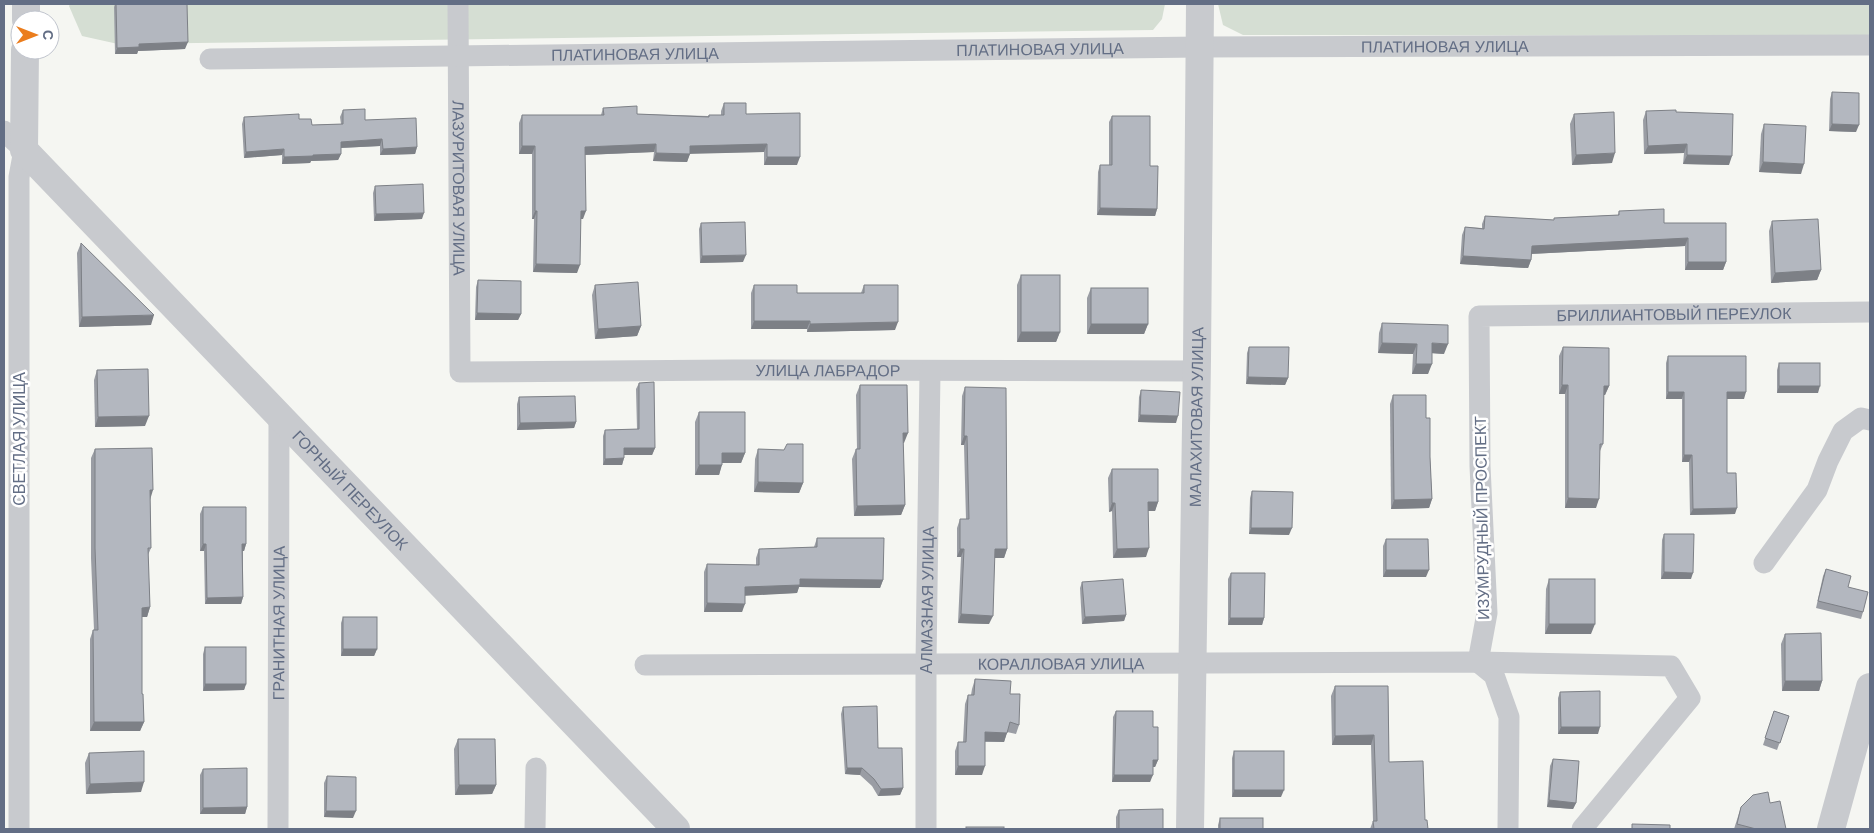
<svg xmlns="http://www.w3.org/2000/svg" width="1874" height="833" font-family="Helvetica,sans-serif">
<style>
.green{fill:#d5ded3}
.lines{fill:none;stroke-linecap:round;stroke-linejoin:round}
.minor{stroke:#c8cace;stroke-width:21}
.tertiary{stroke:#c8cace;stroke-width:28}
.wall{fill:#9a9da4}
.shaded-wall{fill:#7d8086}
.building{fill:#b3b7bf;stroke:#7d8086}
.labels{text-anchor:middle;dominant-baseline:central;stroke-width:5;stroke-linejoin:round;paint-order:stroke}
.street-label{font-size:16px;fill:#636e85;stroke:#fff}
</style>
<rect width="100%" height="100%" fill="#f5f6f2"/>
<g class="green">
<path d="M70,4H1165L1162,19L1153,30L118,44L82,36L69,6Z"/>
<path d="M1218,4H1870V36L1243,35L1223,25Z"/>
</g>
<g class="lines">
<g class="minor">
<path id="s1" d="M458,4L460,372L734,370L1197,371"/>
<path id="s2" d="M210,59L1200,47L1870,45"/>
<path d="M4,131L24,150L19,177V829"/>
<path d="M1764,563L1817,490L1828,461L1843,431L1861,418L1870,420"/>
<path id="s3" d="M1478,662L1487,613L1480,466L1479,316L1870,312"/>
<path d="M1478,662L1494,675L1509,717L1508,829"/>
<path id="s4" d="M645,665L1478,662L1671,666L1690,698L1582,829"/>
<path id="s5" d="M278,829L279,416"/>
<path d="M535,829L536,768"/>
<path id="s6" d="M926,829V663L930,371"/>
</g>
<g class="tertiary">
<path d="M26,20V4"/>
<path id="s7" d="M25,50L24,150L676,829"/>
<path id="s8" d="M1190,829L1197,359L1200,4"/>
<path d="M1831,829L1870,687"/>
</g>
</g>
<g class="wall">
<path d="M115,4H187L185,49L138,51L137,54H115L114,7Z"/>
<path d="M1832,92L1856,132L1829,131L1830,99Z"/>
<path d="M724,103L746,114L797,165H764V152L690,153L687,162L653,161L654,152L585,155L583,219H581L577,273L533,272L534,219H532V154H519V123L522,115H601L603,108L637,114L708,116L709,115H721V111Z"/>
<path d="M343,110L365,120L417,147L415,154L380,155V146L341,148V154L338,160L311,161L310,163L282,164V155L244,158L242,124L244,117L299,119L312,125L341,124L340,117Z"/>
<path d="M1646,111L1676,112L1729,165L1683,164L1684,153L1644,154L1643,120Z"/>
<path d="M1574,114L1612,163L1572,165L1570,124Z"/>
<path d="M1112,116L1150,166L1157,209L1155,216L1097,215L1098,172L1100,165H1109V122Z"/>
<path d="M1764,124L1801,174L1759,172L1761,134Z"/>
<path d="M375,186L422,219L374,221L373,193Z"/>
<path d="M1619,211L1664,223L1726,262L1723,270H1685V246L1531,254V260L1528,268L1460,264L1462,235L1465,227L1482,228V224L1485,216L1554,220V218L1618,215Z"/>
<path d="M1772,221L1821,270L1817,280L1771,283L1769,231Z"/>
<path d="M701,223L743,262L700,263L699,229Z"/>
<path d="M81,243L151,325L79,327L77,253Z"/>
<path d="M1021,275L1060,332L1056,342H1017V285Z"/>
<path d="M478,280L521,314L518,320H475L476,287Z"/>
<path d="M595,285L641,326L637,336L595,339L592,295Z"/>
<path d="M754,285L797,293H861L864,285L895,330L807,332V329H751V293Z"/>
<path d="M1091,288L1148,324L1144,334H1087V298Z"/>
<path d="M1382,323L1444,354L1432,353L1428,374H1412L1413,354L1378,353L1379,333Z"/>
<path d="M1249,347L1288,378L1285,385L1246,384L1247,353Z"/>
<path d="M1563,347L1609,386L1605,395H1604L1603,444L1600,451L1596,508H1565V394H1559V356Z"/>
<path d="M1668,356L1744,399H1727V473L1735,514L1690,515L1689,462H1682V399H1666V363Z"/>
<path d="M1779,363L1818,393H1777V370Z"/>
<path d="M97,370L145,426L95,427L94,380Z"/>
<path d="M639,383L655,448L652,455H624V458L622,465H603V436L605,430L637,429L636,389Z"/>
<path d="M860,385L904,443H903L905,505L901,515L854,516L852,459L856,449H857L856,395Z"/>
<path d="M965,387L1007,549L1004,558H994L989,624L958,623L961,557H957V528L960,519H966L964,445H961L962,396Z"/>
<path d="M1141,390L1176,423L1138,422L1139,397Z"/>
<path d="M1393,395L1426,418L1430,457L1432,499L1429,508L1391,509L1390,404Z"/>
<path d="M519,397L576,422L574,428L517,430V404Z"/>
<path d="M699,412L745,453L741,463H722L719,475H695V422Z"/>
<path d="M95,449L150,499L151,548L148,555L150,607L147,617H142V694L144,722L140,731H90V639L93,630H94L91,558V458Z"/>
<path d="M758,449L784,450L803,483L799,493L754,492L755,459Z"/>
<path d="M1112,469L1158,502L1155,511H1148L1146,557L1113,558L1112,511L1109,512L1108,478Z"/>
<path d="M1252,491L1289,535L1249,534L1250,498Z"/>
<path d="M203,507L246,544L244,551H243V597L241,604H205L204,551H200V514Z"/>
<path d="M1664,534L1691,579H1661L1662,540Z"/>
<path d="M817,538L883,580L880,588L799,587L797,593L745,595L742,612H704V572L707,564L756,565V558L759,549L814,547Z"/>
<path d="M1386,539L1426,577H1383V546Z"/>
<path d="M1826,569L1848,587L1863,612L1861,619L1816,608L1823,576Z"/>
<path d="M1231,573L1264,618L1262,625H1228V579Z"/>
<path d="M1549,579L1591,634H1545L1546,589Z"/>
<path d="M1082,582L1126,615L1124,621L1082,624L1080,588Z"/>
<path d="M343,617L377,649L374,656H341V623Z"/>
<path d="M1785,634L1822,681L1819,691H1782L1781,644Z"/>
<path d="M205,647L246,684L244,690L203,691V654Z"/>
<path d="M975,679L1010,694L1019,725L1016,734L1007,732L1004,742H985L982,775H955V751L958,742H963L965,704L968,695H971L972,689Z"/>
<path d="M1335,686H1388L1389,762L1425,820L1428,829H1370L1373,821L1371,745H1332L1331,696Z"/>
<path d="M1560,692L1598,734H1558V698Z"/>
<path d="M843,707L878,748L903,788L900,795L878,796L872,786L860,775L845,774L841,714Z"/>
<path d="M1116,711L1153,727L1158,760L1155,767H1153L1150,782H1112L1113,717Z"/>
<path d="M1774,711L1789,716L1777,750L1763,745Z"/>
<path d="M458,739L496,785L492,794L455,795L454,749Z"/>
<path d="M1234,751L1281,797H1232V758Z"/>
<path d="M89,753L141,792L86,794L85,763Z"/>
<path d="M1553,759L1576,803L1573,809L1547,807L1550,766Z"/>
<path d="M203,769L247,807L245,814H200V775Z"/>
<path d="M327,776L353,818L324,817V783Z"/>
<path d="M1770,803L1786,829H1734L1741,807Z"/>
<path d="M1119,810L1163,829H1116V817Z"/>
<path d="M1220,818L1263,829H1218V825Z"/>
</g>
<g class="shaded-wall">
<path d="M188,42L185,49L138,51L137,54H115L117,48L139,44Z"/>
<path d="M1832,124L1859,125L1856,132L1829,131Z"/>
<path d="M382,139L380,146L338,148L341,142Z"/>
<path d="M656,144L654,152L582,155L585,147Z"/>
<path d="M767,144L764,152L687,154L690,146Z"/>
<path d="M1687,144L1684,153L1644,154L1648,146Z"/>
<path d="M522,146H535L532,154H519Z"/>
<path d="M417,147L415,154L380,155L383,149Z"/>
<path d="M284,149L282,155L244,158L246,152Z"/>
<path d="M656,153L690,154L687,162L653,161Z"/>
<path d="M1615,153L1612,163L1572,165L1576,155Z"/>
<path d="M341,154L338,160L311,161L310,163L282,164L284,157L313,155Z"/>
<path d="M1687,155L1732,156L1729,165L1683,164Z"/>
<path d="M767,157H800L797,165H764Z"/>
<path d="M1763,162L1804,164L1801,174L1759,172Z"/>
<path d="M1100,208L1157,209L1155,216L1097,215Z"/>
<path d="M535,211H537L534,219H532Z"/>
<path d="M581,211H586L583,219H578Z"/>
<path d="M424,213L422,219L374,221L376,214Z"/>
<path d="M1688,238L1685,246L1529,254L1532,246Z"/>
<path d="M746,255L743,262L700,263L702,256Z"/>
<path d="M1463,256L1531,260L1528,268L1460,264Z"/>
<path d="M1688,262H1726L1723,270H1685Z"/>
<path d="M536,264L580,265L577,273L533,272Z"/>
<path d="M1821,270L1817,280L1771,283L1775,273Z"/>
<path d="M477,313L521,314L518,320H475Z"/>
<path d="M154,315L151,325L79,327L82,317Z"/>
<path d="M754,321H810L807,329H751Z"/>
<path d="M898,322L895,330L807,332L810,324Z"/>
<path d="M1091,324H1148L1144,334H1087Z"/>
<path d="M641,326L637,336L595,339L598,329Z"/>
<path d="M1021,332H1060L1056,342H1017Z"/>
<path d="M1382,343L1417,344L1413,354L1378,353Z"/>
<path d="M1432,343L1448,344L1444,354L1429,353Z"/>
<path d="M1416,364H1432L1428,374H1412Z"/>
<path d="M1248,377L1288,378L1285,385L1246,384Z"/>
<path d="M1562,385H1568L1565,394H1559Z"/>
<path d="M1604,386H1609L1605,395H1600Z"/>
<path d="M1779,386H1820L1818,393H1777Z"/>
<path d="M1668,392H1684L1682,399H1666Z"/>
<path d="M1727,392H1746L1744,399H1725Z"/>
<path d="M1140,415L1178,416L1176,423L1138,422Z"/>
<path d="M149,416L145,426L95,427L98,417Z"/>
<path d="M576,422L574,428L517,430L520,423Z"/>
<path d="M903,433H908L904,443H899Z"/>
<path d="M964,436H967L964,445H961Z"/>
<path d="M624,448H655L652,455H621Z"/>
<path d="M722,453H745L741,463H719Z"/>
<path d="M1684,455H1692L1689,462H1682Z"/>
<path d="M624,458L622,465H603L605,459Z"/>
<path d="M699,465H722L719,475H695Z"/>
<path d="M758,482L803,483L799,493L754,492Z"/>
<path d="M150,490H153L150,500Z"/>
<path d="M1568,498L1599,499L1596,508H1565Z"/>
<path d="M1432,499L1429,508L1391,509L1394,500Z"/>
<path d="M1148,502H1158L1155,511H1144Z"/>
<path d="M1112,503H1115L1112,511L1109,512Z"/>
<path d="M905,505L901,515L854,516L857,506Z"/>
<path d="M1737,508L1735,514L1690,515L1693,509Z"/>
<path d="M1251,528H1292L1289,535L1249,534Z"/>
<path d="M203,544H206L204,551H200Z"/>
<path d="M242,544H246L244,551H240Z"/>
<path d="M1149,548L1146,557L1113,558L1117,549Z"/>
<path d="M960,549H964L961,557H957Z"/>
<path d="M995,549H1007L1004,558H992Z"/>
<path d="M1386,570H1429L1426,577H1383Z"/>
<path d="M1664,572L1693,573L1691,579H1661Z"/>
<path d="M800,579L883,580L880,588L799,587L797,593L742,596L745,587Z"/>
<path d="M243,597L241,604H205L207,598Z"/>
<path d="M707,603L745,604L742,612H704Z"/>
<path d="M150,607L147,617H139L142,608Z"/>
<path d="M961,614L993,616L989,624L958,623Z"/>
<path d="M1126,615L1124,621L1082,624L1085,617Z"/>
<path d="M1230,618H1264L1262,625H1228Z"/>
<path d="M1549,624H1595L1591,634H1545Z"/>
<path d="M343,649H377L374,656H341Z"/>
<path d="M1785,681H1822L1819,691H1782Z"/>
<path d="M205,684H246L244,690L203,691Z"/>
<path d="M94,722H144L140,731H90Z"/>
<path d="M1561,727H1600L1598,734H1558Z"/>
<path d="M985,732L1007,733L1004,742L982,741Z"/>
<path d="M1374,735L1371,745H1332L1335,736Z"/>
<path d="M1153,760H1158L1155,767H1150Z"/>
<path d="M958,766H985L982,775H955Z"/>
<path d="M847,768H862L860,775L845,774Z"/>
<path d="M1114,775H1153L1150,782H1112Z"/>
<path d="M144,782L141,792L86,794L90,784Z"/>
<path d="M459,785H496L492,794L455,795Z"/>
<path d="M903,788L900,795L878,796L881,789Z"/>
<path d="M1234,790H1284L1281,797H1232Z"/>
<path d="M1549,800L1576,803L1573,809L1547,807Z"/>
<path d="M247,807L245,814H200L203,808Z"/>
<path d="M326,811H356L353,818L324,817Z"/>
</g>
<g class="building">
<path d="M116,4H187L188,42L139,44V47L117,48Z"/>
<path d="M1832,92L1859,93V125L1832,124Z"/>
<path d="M724,103H746V114L800,113V157H767V144L690,146V154L656,153V144L585,147L586,211H581L580,265L536,264L537,211H535V146H522V115H604L603,108L637,106V114L709,117V115H724Z"/>
<path d="M365,109V120L416,118L417,147L383,149L382,139L341,142V154L313,155V156L284,157V149L246,152L244,117L299,114V119H311L312,125L343,124V110Z"/>
<path d="M1676,110V112L1733,114L1732,156L1687,155V144L1648,146L1646,111Z"/>
<path d="M1614,112L1615,153L1576,155L1574,114Z"/>
<path d="M1112,116H1150V166H1158L1157,209L1100,208V165H1112Z"/>
<path d="M1764,124L1806,126L1804,164L1763,162Z"/>
<path d="M423,184L424,213L376,214L375,186Z"/>
<path d="M1664,209V223H1726V262H1688V238L1532,246L1531,260L1463,256L1465,227L1484,229L1485,216L1554,220V218L1619,215V211Z"/>
<path d="M1818,219L1821,270L1775,273L1772,221Z"/>
<path d="M745,222L746,255L702,256L701,223Z"/>
<path d="M81,243L154,315L82,317Z"/>
<rect x="1021" y="275" width="39" height="57"/>
<path d="M478,280L521,281V314L477,313Z"/>
<path d="M638,282L641,326L598,329L595,285Z"/>
<path d="M754,285H797V293H864V285H898V322L810,324V321H754Z"/>
<rect x="1091" y="288" width="57" height="36"/>
<path d="M1382,323L1448,325V344L1432,343V364H1416L1417,344L1382,343Z"/>
<path d="M1249,347H1289L1288,378L1248,377Z"/>
<path d="M1563,347L1609,348V386H1604L1603,444H1600L1599,499L1568,498V385H1562Z"/>
<path d="M1668,356H1746V392H1727V473H1736L1737,508L1693,509L1692,455H1684V392H1668Z"/>
<rect x="1779" y="363" width="41" height="23"/>
<path d="M148,369L149,416L98,417L97,370Z"/>
<path d="M654,382L655,448H624V458L605,459V430L639,429V383Z"/>
<path d="M860,385H907L908,433H903L905,505L857,506L856,449H860Z"/>
<path d="M965,387L1006,388L1007,549H995L993,616L961,614L964,549H960V519H969L967,436H964Z"/>
<path d="M1141,390L1180,392L1178,416L1140,415Z"/>
<path d="M1393,395H1426V418H1430V457L1432,499L1394,500Z"/>
<path d="M575,396L576,422L520,423L519,397Z"/>
<path d="M699,412H745V453H722V465H699Z"/>
<path d="M787,444H803V483L758,482V449L784,450Z"/>
<path d="M152,448L153,490H150L151,548H148L150,607L142,608V694H143L144,722H94L93,630H98L95,548V449Z"/>
<path d="M1112,469H1158V502H1148L1149,548L1117,549L1115,503H1112Z"/>
<path d="M1252,491L1293,492L1292,528H1251Z"/>
<path d="M203,507H246V544H242L243,597L207,598L206,544H203Z"/>
<path d="M1664,534H1694L1693,573L1664,572Z"/>
<path d="M817,538H884L883,580L800,579V585L745,587V604L707,603V564L759,565V549L817,547Z"/>
<path d="M1386,539H1428L1429,570H1386Z"/>
<path d="M1826,569L1851,576L1848,587L1868,592L1863,612L1818,601Z"/>
<path d="M1231,573H1265L1264,618H1230Z"/>
<path d="M1123,579L1126,615L1085,617L1082,582Z"/>
<rect x="1549" y="579" width="46" height="45"/>
<rect x="343" y="617" width="34" height="32"/>
<path d="M1821,633L1822,681H1785V634Z"/>
<rect x="205" y="647" width="41" height="37"/>
<path d="M975,679L1011,681L1010,694H1020L1019,725L1010,722L1007,733L985,732V766H958V742H966L968,695H974Z"/>
<path d="M1335,686H1388L1389,762L1423,761L1425,820H1427L1428,829H1374L1373,821H1377L1374,735L1335,736Z"/>
<path d="M1600,691V727H1561L1560,692Z"/>
<path d="M877,706L878,748H902L903,788L881,789L874,779L862,768H847L843,707Z"/>
<path d="M1116,711H1153V727H1158V760H1153V775H1114Z"/>
<path d="M1774,711L1789,716L1780,743L1765,738Z"/>
<path d="M458,739H495L496,785H459Z"/>
<path d="M144,751V782L90,784L89,753Z"/>
<rect x="1234" y="751" width="50" height="39"/>
<path d="M1553,759L1579,761L1576,803L1549,800Z"/>
<path d="M247,768V807L203,808V769Z"/>
<path d="M327,776L356,777V811H326Z"/>
<path d="M1768,792L1770,803L1780,801L1786,829H1756L1737,824L1741,807L1753,795Z"/>
<path d="M1163,809V829H1119V810Z"/>
<rect x="1220" y="818" width="43" height="11"/>
<path d="M1632,824L1670,825V829H1632Z"/>
<rect x="966" y="827" width="38" height="2"/>
</g>
<g class="labels">
<g class="street-label">
<text stroke="none"><textPath href="#s2" startOffset="1235">ПЛАТИНОВАЯ УЛИЦА</textPath></text>
<text stroke="none"><textPath href="#s2" startOffset="830">ПЛАТИНОВАЯ УЛИЦА</textPath></text>
<text stroke="none"><textPath href="#s2" startOffset="425">ПЛАТИНОВАЯ УЛИЦА</textPath></text>
<text stroke="none"><textPath href="#s1" startOffset="184">ЛАЗУРИТОВАЯ УЛИЦА</textPath></text>
<text stroke="none"><textPath href="#s3" startOffset="542">БРИЛЛИАНТОВЫЙ ПЕРЕУЛОК</textPath></text>
<text stroke="none"><textPath href="#s1" startOffset="736">УЛИЦА ЛАБРАДОР</textPath></text>
<text stroke="none"><textPath href="#s8" startOffset="412">МАЛАХИТОВАЯ УЛИЦА</textPath></text>
<text transform="translate(19 439) rotate(-90)">СВЕТЛАЯ УЛИЦА</text>
<text stroke="none"><textPath href="#s7" startOffset="571">ГОРНЫЙ ПЕРЕУЛОК</textPath></text>
<text transform="translate(1482 518) rotate(-91)">ИЗУМРУДНЫЙ ПРОСПЕКТ</text>
<text stroke="none"><textPath href="#s6" startOffset="229">АЛМАЗНАЯ УЛИЦА</textPath></text>
<text stroke="none"><textPath href="#s5" startOffset="206">ГРАНИТНАЯ УЛИЦА</textPath></text>
<text stroke="none"><textPath href="#s4" startOffset="416">КОРАЛЛОВАЯ УЛИЦА</textPath></text>
</g>
</g>
<rect width="1874" height="833" fill="none" stroke="#636e85" stroke-width="10"/>
<g transform="translate(35 35) rotate(90)"><circle r="24" fill="#ffffff" stroke="#c1c5ce"/>
<path d="M0-4L9 19L0 12L-9 19Z" fill="#eb7d1d"/>
<text y="-8" font-size="14" font-weight="bold" text-anchor="middle" fill="#636e85">С</text>
</g>
</svg>
